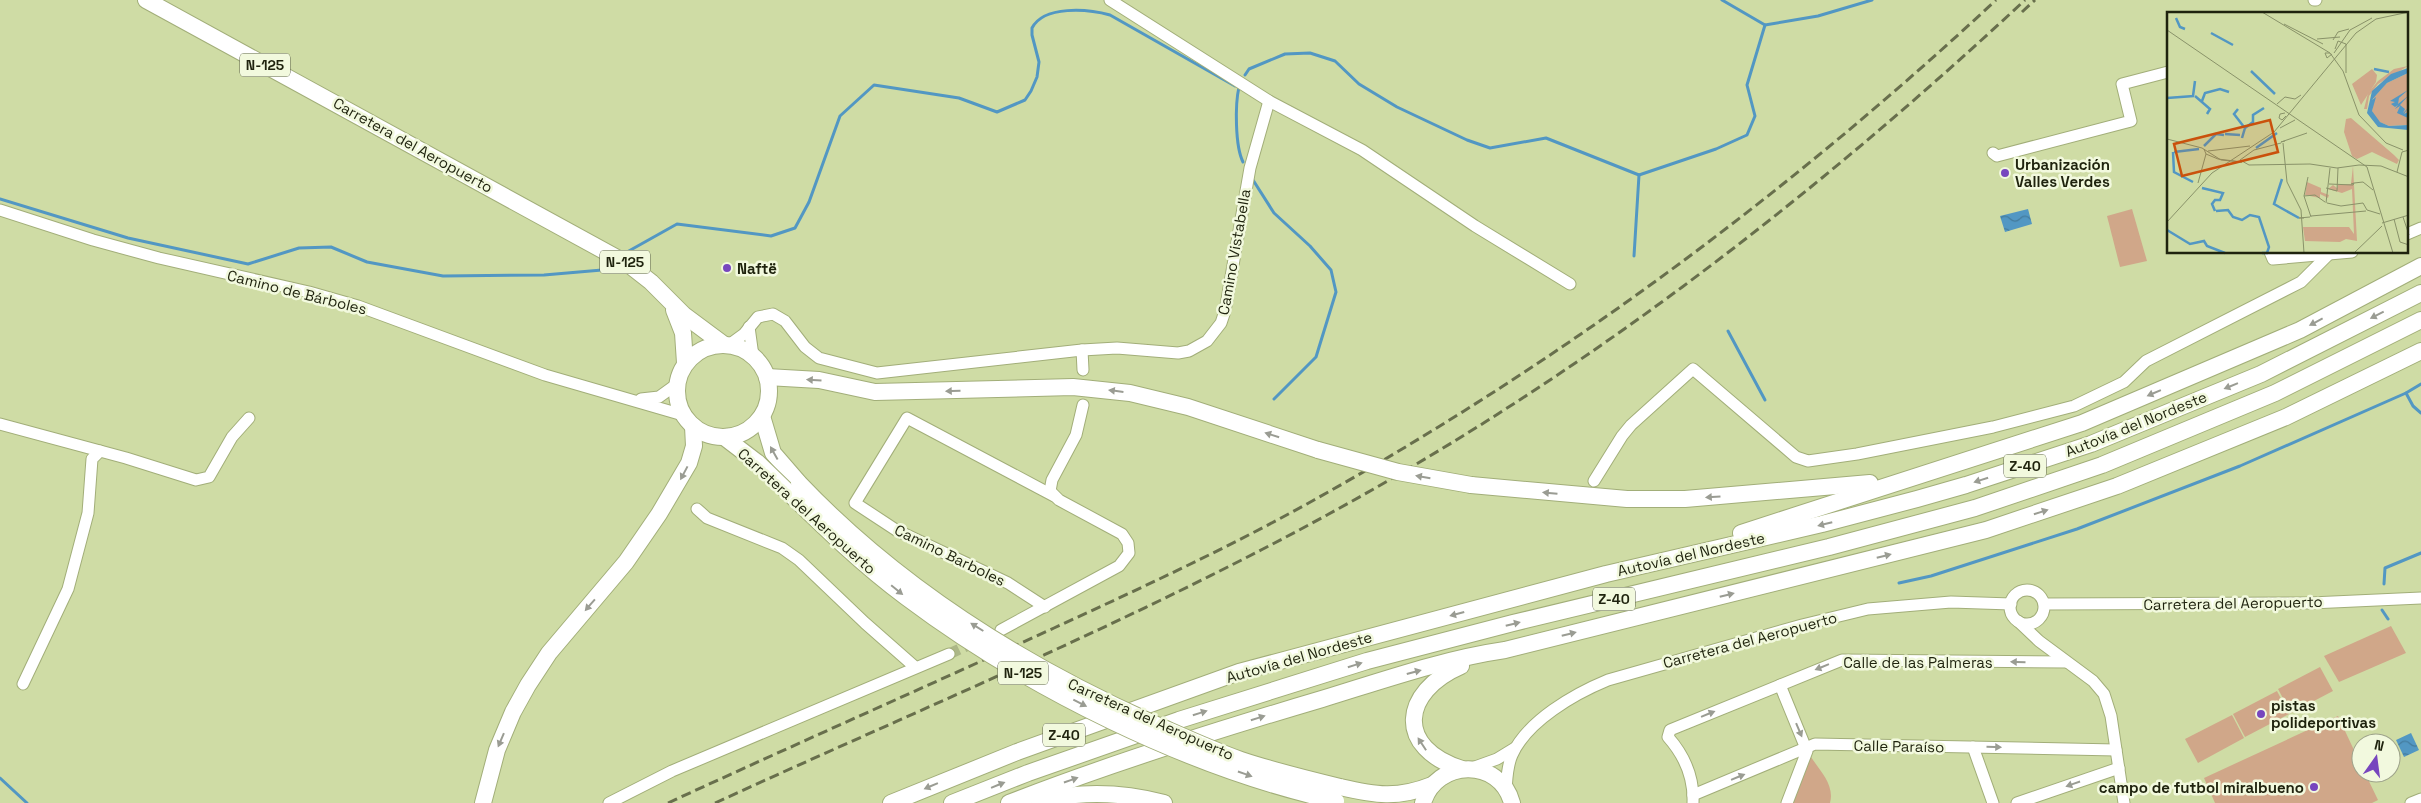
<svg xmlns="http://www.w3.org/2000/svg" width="2421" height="803" font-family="'Space Grotesk',sans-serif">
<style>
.green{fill:#d0a789}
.water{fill:url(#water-waves)}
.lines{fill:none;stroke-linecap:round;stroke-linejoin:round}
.stream{stroke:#5297c3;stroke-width:3}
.minor-tunnel{stroke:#acb787;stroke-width:11;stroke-dasharray:11 5.5;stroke-linecap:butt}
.minor-casing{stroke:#a2ae79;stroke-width:13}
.highway-casing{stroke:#a2ae79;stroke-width:18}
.minor{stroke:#fff;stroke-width:11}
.highway{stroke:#fff;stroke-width:16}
.rail{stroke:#686f4c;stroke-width:3;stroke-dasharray:10 5;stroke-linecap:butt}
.highway-bridge-casing{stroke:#a2ae79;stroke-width:18;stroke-linecap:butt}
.highway-bridge{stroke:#fff;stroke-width:16}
.oneway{fill:#9a9c93}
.poi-dot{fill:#7746be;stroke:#f2f9de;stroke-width:2}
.labels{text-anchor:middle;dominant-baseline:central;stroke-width:5;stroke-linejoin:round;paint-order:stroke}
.shield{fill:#f2f9de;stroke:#5e634c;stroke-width:1}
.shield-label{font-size:14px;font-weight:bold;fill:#1f230e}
.street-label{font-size:15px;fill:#1f230e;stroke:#f2f9de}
.poi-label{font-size:15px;font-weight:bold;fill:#1f230e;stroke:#f2f9de;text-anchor:start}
.inset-river{fill:none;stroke:#5297c3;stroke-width:2.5}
.inset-road{fill:none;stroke:#899269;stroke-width:1}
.view{fill:#ca510c;fill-opacity:0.15;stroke:#ca510c;stroke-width:2.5}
.inset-edge{fill:none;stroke:#1f230e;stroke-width:2.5}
</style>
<defs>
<pattern id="water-waves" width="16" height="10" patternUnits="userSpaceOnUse" patternTransform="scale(1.25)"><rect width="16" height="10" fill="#5297c3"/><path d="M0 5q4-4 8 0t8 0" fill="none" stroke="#437b9d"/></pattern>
</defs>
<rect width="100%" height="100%" fill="#cfdca5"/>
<g class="green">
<path d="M2132,209L2147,261L2120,267L2107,216Z"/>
<path d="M2391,626L2406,653L2339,682L2324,656Z"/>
<path d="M2320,667L2333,691L2291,713L2278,689Z"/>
<path d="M2277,691L2289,714L2245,737L2233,714Z"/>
<path d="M2232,715L2244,738L2198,763L2185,739Z"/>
<path d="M2338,716L2361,765V773H2365L2378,800L2372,803H2215L2204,778Z"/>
<path d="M1811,757C1820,771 1835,785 1830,803H1793Z"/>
</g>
<g class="water">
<path d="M2028,209L2032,224L2005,232L2000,216Z"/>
<path d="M2411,733L2419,750L2404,757L2396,740Z"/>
</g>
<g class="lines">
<g class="stream">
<path d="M1722,0L1765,25L1818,16L1872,0"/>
<path d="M1245,75L1249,69L1285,54L1310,53L1335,61L1359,84L1397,107L1467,140L1490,148L1546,138L1639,175L1716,149L1747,135L1755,116L1747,85L1765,25"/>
<path d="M1239,87C1235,104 1235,146 1243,162"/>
<path d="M1253,180L1274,213L1310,246L1331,270L1336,292L1316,357L1274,399"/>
<path d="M0,199L128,238L248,264L299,248L331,247L367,262L443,276L544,275L602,270L610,264"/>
<path d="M627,252L677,224L771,236L795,228L809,202L840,116L874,85L959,98L997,112L1025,100L1031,91L1037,77L1039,62L1032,35V28C1044,5 1088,9 1110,15L1235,86"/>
<path d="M1634,256L1639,175"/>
<path d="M1728,331L1765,400"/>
<path d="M2406,393L2413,406L2421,413"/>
<path d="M1899,583L1931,576L2077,529L2240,466L2406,393L2421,384"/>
<path d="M2384,584L2385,568L2421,553"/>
<path d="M2382,610L2388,619"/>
<path d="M0,778L27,803"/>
</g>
<path class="minor-tunnel" d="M949,654L977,641"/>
<defs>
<g id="minor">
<path d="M1110,0L1269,101L1362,150L1475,226L1570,284"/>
<path d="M2314,0H2316"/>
<path d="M1993,153L1997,156L2131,121L2122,84L2168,72"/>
<path d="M0,210L93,240L159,258L309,292L358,306L545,375L683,415"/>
<path d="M2407,234L2421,228"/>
<path d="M2270,252L2273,259L2352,252"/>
<path d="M749,327L753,356"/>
<path d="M729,345L744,334L758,317L773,314L785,321L805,347L819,358L877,373L1082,350L1117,348L1178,353L1189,351L1207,341L1221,323L1225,311L1250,168L1269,101"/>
<path d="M1082,350L1083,370"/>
<path d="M641,399L659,397L677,384"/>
<path d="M0,424L126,458L196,480L209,477L232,437L249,418"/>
<path d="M1594,481L1622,436L1631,425L1693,369L1796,457L1808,461L1857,454L1993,427L2074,406L2124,382L2146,361L2301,282L2329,254"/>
<path d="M697,509L707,518L782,548L799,560L865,623L915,667"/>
<circle cx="2027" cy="607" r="17"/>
<path d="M2044,604L2311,603L2421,598"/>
<path d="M1045,607L1008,583L896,530L855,503L907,418L1054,496"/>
<path d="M2018,621L2039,641L2093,681L2104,694L2111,716L2124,803"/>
<path d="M1001,630L1119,566L1129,553L1128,543L1122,534L1059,500L1050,491L1052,480L1076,435L1083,405"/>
<path d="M23,684L68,589L88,513L92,459L100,451"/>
<path d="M1780,685L1807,751L1787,803"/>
<path d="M1973,747L1993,803"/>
<path d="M1472,768L1497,759L1515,748"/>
<path d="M1506,790C1507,778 1507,766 1512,755C1527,721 1574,694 1608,680L1802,625L1868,609L1951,602L2011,604"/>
<path d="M1693,795L1815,744L2116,750"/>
<path d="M609,803L672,771L949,654"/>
<path d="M1693,803C1694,778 1684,755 1668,737L1670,730L1842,660L2066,662"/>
<path d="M2017,803L2119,768"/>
<path d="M2411,803L2421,799"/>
</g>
<g id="highway">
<path d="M146,0L628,264L651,282L684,315L723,344"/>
<path d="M674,310L683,333L685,363"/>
<circle cx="723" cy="391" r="46"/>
<path d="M767,377L819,380L875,392L1073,387L1130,393L1188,407L1318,450"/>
<path d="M762,416L773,453L799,483"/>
<path d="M724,437L758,463"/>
<path d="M1471,485L1627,499H1685L1870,483"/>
<path d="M1741,533L2082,423L2300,330L2421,266"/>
<path d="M1461,666C1401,692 1395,748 1462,769"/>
<path d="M1340,787C1375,795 1397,799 1432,785"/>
<path d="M1039,801C1080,791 1122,792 1164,803"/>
<path d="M483,803L497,750L513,712L528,685L549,653L626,562L659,514L689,463L694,446L693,426"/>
<path d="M891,803L1017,752L1239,672L1606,574L1822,524L1917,499L1966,485L2091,444L2261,374L2421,293"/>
<path d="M952,803L1028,773L1179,720L1367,661L1513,623L1829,547L1975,508L2102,465L2275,393L2421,320"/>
<path d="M1009,803C1111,763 1217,730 1322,699C1381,681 1443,659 1505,650L1986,530L2117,486L2286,417L2421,351"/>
<path d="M1423,803C1436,759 1500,757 1512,803"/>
</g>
</defs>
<use href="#minor" class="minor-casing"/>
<use href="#highway" class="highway-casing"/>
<use href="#minor" class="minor"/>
<use href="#highway" class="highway"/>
<g class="rail">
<path d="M2022,12L2035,0"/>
<path d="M668,803C796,744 925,687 1054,628C1141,588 1230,547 1314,500C1561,362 1789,193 1996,0"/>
<path d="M715,803C920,709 1129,623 1327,515C1585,374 1810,200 2025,0"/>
</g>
<defs>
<g id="highway-bridge">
<path d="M1318,450L1398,472L1471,485"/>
<path d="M758,463C806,509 852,557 906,597C1026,687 1189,769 1336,801"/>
<path d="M799,483C897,586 1021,664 1150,722C1180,735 1210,749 1241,760C1274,771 1307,779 1340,787"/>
</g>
</defs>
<use href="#highway-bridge" class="highway-bridge-casing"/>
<use href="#highway-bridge" class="highway-bridge"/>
</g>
<defs><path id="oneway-solid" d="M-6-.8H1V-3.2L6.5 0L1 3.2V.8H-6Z" transform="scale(1.25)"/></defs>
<g class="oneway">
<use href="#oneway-solid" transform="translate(2377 315) rotate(153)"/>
<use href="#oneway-solid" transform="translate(2316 322) rotate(152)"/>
<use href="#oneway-solid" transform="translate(814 380) rotate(-177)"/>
<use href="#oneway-solid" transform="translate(2231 386) rotate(158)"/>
<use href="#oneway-solid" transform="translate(953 391) rotate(178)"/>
<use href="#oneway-solid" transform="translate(1116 391) rotate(-173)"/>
<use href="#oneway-solid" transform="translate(2154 393) rotate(157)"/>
<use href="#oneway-solid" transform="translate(1272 435) rotate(-162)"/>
<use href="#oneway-solid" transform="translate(774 453) rotate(-119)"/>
<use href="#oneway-solid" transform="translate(684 473) rotate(118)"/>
<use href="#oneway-solid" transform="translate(1423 477) rotate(-170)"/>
<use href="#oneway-solid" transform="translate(1981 480) rotate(162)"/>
<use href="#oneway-solid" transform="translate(1550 493) rotate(-175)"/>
<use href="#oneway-solid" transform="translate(1713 497) rotate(176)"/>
<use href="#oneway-solid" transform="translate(2041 512) rotate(-18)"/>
<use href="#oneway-solid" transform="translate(1825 524) rotate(166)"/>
<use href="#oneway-solid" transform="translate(1884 556) rotate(-14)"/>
<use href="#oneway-solid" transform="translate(897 590) rotate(39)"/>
<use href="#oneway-solid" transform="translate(1727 595) rotate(-14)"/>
<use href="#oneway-solid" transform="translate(590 605) rotate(131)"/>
<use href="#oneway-solid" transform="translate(1457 614) rotate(165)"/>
<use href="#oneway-solid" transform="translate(1513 624) rotate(-14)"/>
<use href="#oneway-solid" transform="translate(977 627) rotate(-148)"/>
<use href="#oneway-solid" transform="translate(1569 634) rotate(-14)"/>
<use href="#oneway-solid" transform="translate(2018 662) rotate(-179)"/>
<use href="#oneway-solid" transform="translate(1355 665) rotate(-17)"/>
<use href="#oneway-solid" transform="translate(1822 667) rotate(158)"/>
<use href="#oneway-solid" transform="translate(1414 672) rotate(-15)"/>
<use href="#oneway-solid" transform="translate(1080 703) rotate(27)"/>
<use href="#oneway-solid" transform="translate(1200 713) rotate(-17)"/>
<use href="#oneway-solid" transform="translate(1708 714) rotate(-22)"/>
<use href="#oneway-solid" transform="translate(1258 718) rotate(-17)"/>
<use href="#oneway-solid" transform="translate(1799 730) rotate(67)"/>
<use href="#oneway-solid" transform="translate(501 740) rotate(113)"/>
<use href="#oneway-solid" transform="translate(1422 744) rotate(-123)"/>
<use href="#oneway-solid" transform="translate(1994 747) rotate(1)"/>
<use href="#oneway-solid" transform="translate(1245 774) rotate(19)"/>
<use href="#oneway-solid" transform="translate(1738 777) rotate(-22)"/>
<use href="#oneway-solid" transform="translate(1071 780) rotate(-19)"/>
<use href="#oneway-solid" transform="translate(2073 784) rotate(161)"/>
<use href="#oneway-solid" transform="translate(998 785) rotate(-22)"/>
<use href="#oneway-solid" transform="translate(931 786) rotate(157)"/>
</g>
<g class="poi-dot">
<circle cx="2005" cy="173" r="5"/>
<circle cx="727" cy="268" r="5"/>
<circle cx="2261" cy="714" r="5"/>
<circle cx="2314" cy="787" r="5"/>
</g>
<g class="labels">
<g class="shield">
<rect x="240" y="53.5" width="50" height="23" rx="4"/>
<rect x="600" y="250.5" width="50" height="23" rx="4"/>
<rect x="2004" y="454.5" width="42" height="23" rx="4"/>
<rect x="1593" y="587.5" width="42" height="23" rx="4"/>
<rect x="998" y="661.5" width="50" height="23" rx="4"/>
<rect x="1043" y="723.5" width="42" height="23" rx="4"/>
</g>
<g class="shield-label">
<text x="265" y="65">N-125</text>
<text x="625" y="262">N-125</text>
<text x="2025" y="466">Z-40</text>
<text x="1614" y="599">Z-40</text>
<text x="1023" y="673">N-125</text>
<text x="1064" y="735">Z-40</text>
</g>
<g class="street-label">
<text transform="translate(413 145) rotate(29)">Carretera del Aeropuerto</text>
<text transform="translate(1234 252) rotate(-80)">Camino Vistabella</text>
<text transform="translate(297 292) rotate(14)">Camino de Bárboles</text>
<text transform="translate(2136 424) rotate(-22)">Autovía del Nordeste</text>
<text transform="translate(807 511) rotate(42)">Carretera del Aeropuerto</text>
<text transform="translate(1691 554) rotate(-13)">Autovía del Nordeste</text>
<text transform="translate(950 555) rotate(26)">Camino Barboles</text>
<text transform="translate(2233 603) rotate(-1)">Carretera del Aeropuerto</text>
<text transform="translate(1750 640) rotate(-15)">Carretera del Aeropuerto</text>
<text transform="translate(1299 657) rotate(-16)">Autovía del Nordeste</text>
<text x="1918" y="662">Calle de las Palmeras</text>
<text transform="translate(1151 719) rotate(24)">Carretera del Aeropuerto</text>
<text transform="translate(1899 746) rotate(1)">Calle Paraíso</text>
</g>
<g class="poi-label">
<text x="2015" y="164">Urbanización<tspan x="2015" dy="17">Valles Verdes</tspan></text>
<text x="737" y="268">Naftë</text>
<text x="2271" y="705">pistas<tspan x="2271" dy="17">polideportivas</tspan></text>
<text x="2304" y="787" text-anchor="end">campo de futbol miralbueno</text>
</g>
</g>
<g transform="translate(2167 12)">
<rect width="241" height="241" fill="#cfdca5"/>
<path d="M205,57L210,63L209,70L194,93L185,72ZM241,61V113L205,94ZM184,106L227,143L232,148L230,152L205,140L190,147L185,144L177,120L179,107ZM186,154L190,229L179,227L173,230L138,229L136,215H182L187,222L185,177L175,181L161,177L166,173L170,176L171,173L184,172ZM140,170L154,176V180L162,183L161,186L153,182V186L138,183Z" fill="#d0a789"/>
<path d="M241,54L211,72L202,84L200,97H197L201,81L211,69L227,57ZM241,61V68L224,79L219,87L222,97L241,107V113L222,114L208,108L205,99L207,85L220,71Z" fill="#d0a789"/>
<path d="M241,56V61L220,71L210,82L205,88L209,85L205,99L213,110L222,114L241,113V118L211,115L200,101L205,79L224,62ZM241,78L232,86L231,92L241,84L233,93L238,97L236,101L241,96L237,102L241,100V106L230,101L233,94L228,97L231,93L228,95L224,92L228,90L223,89Z" fill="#5297c3"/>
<path class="inset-river" d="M9,6L13,15L18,17M44,21L66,33M207,57L222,60M84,59L108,82M26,84L28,69M28,84L43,97L40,102M0,86L27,84M35,89L38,81L53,77L62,80M71,97L67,102L77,115M58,122L73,123M75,126L78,116L86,110V103L97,96M37,134L49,122L57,123M89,136L110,121M6,140L7,160L26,170M7,140L32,137M115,167L107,192L132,206M35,176L56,181L53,188H48L45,192L48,199M49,199L61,198L66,205L75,208L83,203L92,205L102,235L100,241H95M0,218L23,232L37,229L40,234L58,241"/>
<path class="inset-road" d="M95,0L163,41L176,59L192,103L219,131L236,138M117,12L156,32M0,18L200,155L226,241M150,27L173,25M166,28L171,20L182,17M168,37L171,29L179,32V61M163,41H158L160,46L165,42M167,41L183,18L205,6M110,92L118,85L128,87L134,83M118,101L113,102L112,106L115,108L119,104M113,116L128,108M0,127L35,136L54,148L75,150L51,147L39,142L37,137M118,129L114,130L140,121M116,131L120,170L134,198L137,241M41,139L83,134M73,148L87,138L114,131M75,149L82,153L143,152L170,156L192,153M192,153L214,154L242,165M230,160L235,140L242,138M141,165L137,184L144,205M31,171L39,142M187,171L196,170L206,178M162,172L186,173L187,171L184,172M159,176L170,179L171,156M137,184L148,183L158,190M159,191L163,156M160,191L174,194L196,191L200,198L213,202M144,204L199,199M236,205L242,223M137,206H132L143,205M227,207L233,230L242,233M0,210L45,161L107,120L189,21L209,7L242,0M215,211L242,203M187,241L215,214"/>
<path class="view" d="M103,108L111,140L15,164L7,132Z"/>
<rect width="241" height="241" class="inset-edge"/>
</g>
<g transform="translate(2376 758) rotate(14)"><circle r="24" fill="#f2f9de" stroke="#9ea38b"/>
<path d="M0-4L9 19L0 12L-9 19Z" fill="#7746be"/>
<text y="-8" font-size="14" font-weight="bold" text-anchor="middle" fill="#1f230e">N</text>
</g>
</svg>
